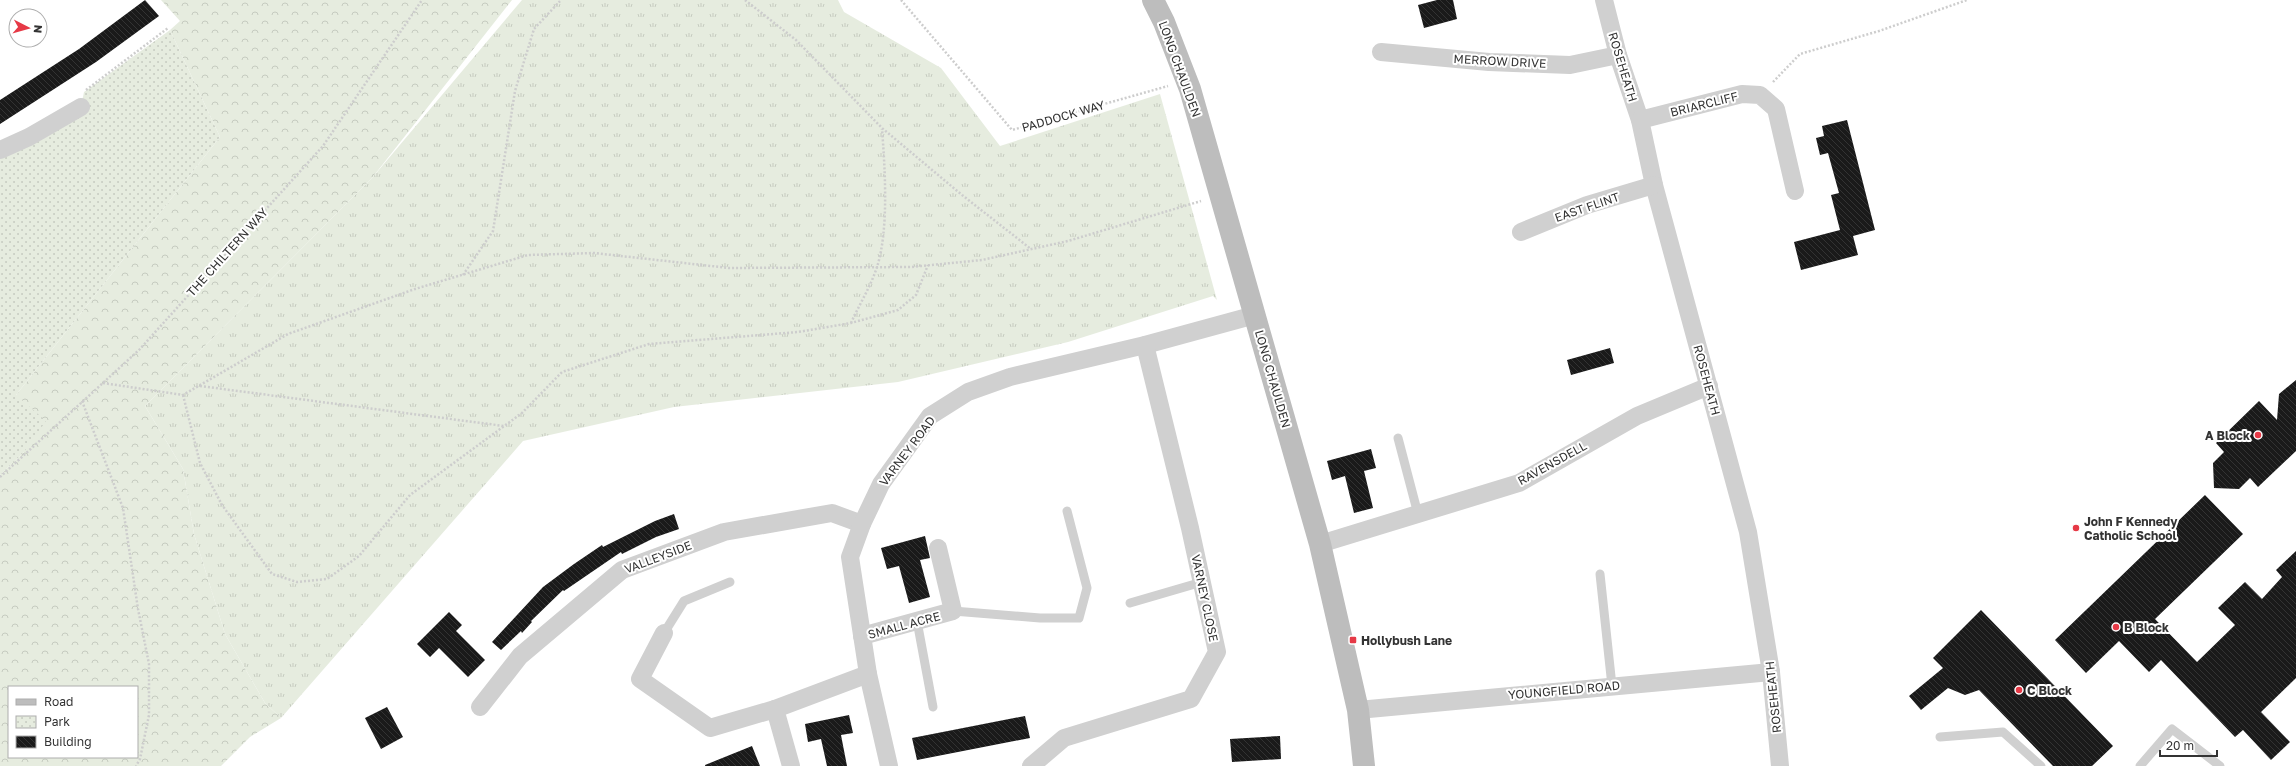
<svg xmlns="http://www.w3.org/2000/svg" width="2296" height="766" font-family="'Golos Text',sans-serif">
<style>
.grass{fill:url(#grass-tufts)}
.forest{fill:url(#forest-crowns);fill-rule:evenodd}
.park{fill:url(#park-dots)}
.building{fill:url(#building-back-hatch)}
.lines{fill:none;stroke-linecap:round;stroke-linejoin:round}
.path{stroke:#cdcdcd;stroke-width:2.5;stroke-dasharray:2 2;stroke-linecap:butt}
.lane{stroke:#d0d0d0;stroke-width:9}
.street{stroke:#d0d0d0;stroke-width:18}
.secondary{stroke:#bdbdbd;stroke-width:22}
.poi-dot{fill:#e63946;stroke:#fff;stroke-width:1.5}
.labels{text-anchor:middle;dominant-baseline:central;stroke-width:4;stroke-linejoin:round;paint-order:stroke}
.street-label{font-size:12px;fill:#333;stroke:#fff}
.poi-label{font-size:12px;font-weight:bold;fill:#333;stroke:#fff;text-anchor:start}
</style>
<defs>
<pattern id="grass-tufts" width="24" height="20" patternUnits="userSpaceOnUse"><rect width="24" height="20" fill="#e6ecdf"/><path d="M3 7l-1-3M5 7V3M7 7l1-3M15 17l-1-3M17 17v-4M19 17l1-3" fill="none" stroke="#c6cbc0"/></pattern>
<pattern id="forest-crowns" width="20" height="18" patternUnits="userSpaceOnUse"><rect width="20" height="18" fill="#e6ecdf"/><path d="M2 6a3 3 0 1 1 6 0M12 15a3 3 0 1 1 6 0" fill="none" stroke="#c6cbc0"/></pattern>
<pattern id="park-dots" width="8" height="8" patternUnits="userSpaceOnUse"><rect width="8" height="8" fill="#e6ecdf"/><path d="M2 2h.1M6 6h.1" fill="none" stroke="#c6cbc0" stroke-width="1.8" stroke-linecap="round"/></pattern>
<pattern id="building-back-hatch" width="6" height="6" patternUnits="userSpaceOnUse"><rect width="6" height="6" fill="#1a1a1a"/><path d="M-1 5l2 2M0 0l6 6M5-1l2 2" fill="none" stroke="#333"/></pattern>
</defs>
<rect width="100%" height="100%" fill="#fff"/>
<path class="grass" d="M522,0H838L844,12L941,68L1000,146L1160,94L1217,300L1213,296L1068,342L898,382L674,407L523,441L281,718L265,703L225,634L194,534L183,469L145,406L372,178Z"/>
<path class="forest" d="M161,0H512L372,178L145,406L183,469L194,534L225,634L265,703L281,718L250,737L221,766H0V475L24,452L16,395L220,137L170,30L180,21ZM9,687H137V757H9Z"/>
<path class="park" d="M170,30L220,137L16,395L46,421L24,452L0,475V154L80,112L84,92Z"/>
<g class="building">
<path d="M145,0L159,16L96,62L0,124V100L79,49Z"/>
<path d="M1437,0H1453L1457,19L1424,28L1418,5Z"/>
<path d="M1847,120L1875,230L1853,236L1858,255L1801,270L1794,242L1840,230L1831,195L1839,193L1828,153L1820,155L1816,138L1824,136L1822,126Z"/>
<path d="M1610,348L1614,363L1571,375L1567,360Z"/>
<path d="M2296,380V451L2258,487L2250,478L2239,489L2214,488L2213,463L2224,452L2216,443L2259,401L2277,420L2279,394Z"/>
<path d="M1371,449L1376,468L1364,471L1373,508L1354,513L1345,476L1332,480L1327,461Z"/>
<path d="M2205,495L2243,534L2155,619L2197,662L2235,625L2218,608L2245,582L2262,599L2282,577L2276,570L2296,551V678L2261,712L2290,742L2271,760L2243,730L2235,737L2161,660L2149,672L2119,641L2086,673L2055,640Z"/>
<path d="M674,514L679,529L656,537L622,554L621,552L564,591L563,590L531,621L532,622L522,633L521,631L501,650L492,642L543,587L574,564L602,545L603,547L655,521Z"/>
<path d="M925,536L930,558L920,560L930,597L909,603L899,566L887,569L881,548Z"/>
<path d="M1981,610L2113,746L2092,766H2053L1979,690L1965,695L1948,688L1921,710L1909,696L1943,668L1933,658Z"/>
<path d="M449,612L462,625L456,631L485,660L468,677L439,648L430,657L417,644Z"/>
<path d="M387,707L403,737L381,749L365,718Z"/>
<path d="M849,715L853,733L841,735L847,766H827L821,739L808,742L805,724Z"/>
<path d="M1025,716L1030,738L917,760L912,738Z"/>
<path d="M1280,736L1281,759L1232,762L1230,739Z"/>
<path d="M752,746L760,766H705V765Z"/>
</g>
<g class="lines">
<g class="path">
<path d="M745,0L796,40L882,128L962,195L1031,249"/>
<path d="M901,0L1012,130L1168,86"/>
<path d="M1773,82L1800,54L1879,31L1967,0"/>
<path d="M86,90L168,28"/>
<path d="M463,275L493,231L515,91L534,29L561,0"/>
<path d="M851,323C859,305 871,286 877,267C889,230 885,168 882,129"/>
<path d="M103,383L183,395L288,334L415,289L528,255L594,253L729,268L911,267L982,260L1068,241L1201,201"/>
<path d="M200,386L504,426"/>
<path d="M183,395L200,463L222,505L272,574L297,582L327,579L359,556L410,495L522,413L562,372L649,344L798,332L851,323L898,310L916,295L928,265"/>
<path d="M82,401L123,508L138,609L149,664V715L140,759L136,766"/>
<path d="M0,477L139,350L323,146L422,0"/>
</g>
<g class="lane">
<path d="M1398,438L1418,514"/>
<path d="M1600,574L1612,686"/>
<path d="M1130,603L1202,582"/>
<path d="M953,611L1040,618H1079L1087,588L1067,511"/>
<path d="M917,621L933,707"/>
<path d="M664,633L684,601L730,582"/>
<path d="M1940,737L2003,732L2041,766"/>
<path d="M2140,766L2172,729L2220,766"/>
</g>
<g class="street">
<path d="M1604,0L1618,55L1640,120L1654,185L1748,532L1771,672L1780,766"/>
<path d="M1381,52L1489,62L1570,65L1618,55"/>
<path d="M1640,120L1742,94L1760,95L1776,109L1795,191"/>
<path d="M0,150L29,137L81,107"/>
<path d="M1521,232L1587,205L1654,185"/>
<path d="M1320,544L1519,483L1637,416L1709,386"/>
<path d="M664,633L640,679L710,728L775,709"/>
<path d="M862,636L953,611L938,548"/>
<path d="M480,707L520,656L622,570L724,532L832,513L862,524"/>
<path d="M1358,710L1771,672"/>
<path d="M791,766L775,709L868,674"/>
<path d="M889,766L868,674L850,557L862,524L881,484L930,416L968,392L1010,377L1145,345L1255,315"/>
<path d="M1031,766L1064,738L1191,699L1217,652L1190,528L1145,345"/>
</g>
<path class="secondary" d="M1153,0L1164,22L1190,89L1320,544L1358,710L1364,766"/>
</g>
<g class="poi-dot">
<circle cx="2258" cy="435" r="4"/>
<circle cx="2076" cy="528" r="4"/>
<circle cx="2116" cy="627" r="4"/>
<rect x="1349" y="636" width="8" height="8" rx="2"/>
<circle cx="2019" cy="690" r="4"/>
</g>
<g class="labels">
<g class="street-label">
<text transform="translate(1500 61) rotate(3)">MERROW DRIVE</text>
<text transform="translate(1623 67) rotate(73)">ROSEHEATH</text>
<text transform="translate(1180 69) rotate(70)">LONG CHAULDEN</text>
<text transform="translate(1704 104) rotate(-14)">BRIARCLIFF</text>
<text transform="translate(1063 116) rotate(-16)">PADDOCK WAY</text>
<text transform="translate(1587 207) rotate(-19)">EAST FLINT</text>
<text transform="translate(227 252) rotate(-48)">THE CHILTERN WAY</text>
<text transform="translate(1273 379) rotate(74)">LONG CHAULDEN</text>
<text transform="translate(1707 380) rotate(75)">ROSEHEATH</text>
<text transform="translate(907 451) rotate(-53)">VARNEY ROAD</text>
<text transform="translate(1552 463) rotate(-29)">RAVENSDELL</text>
<text transform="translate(658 557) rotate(-21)">VALLEYSIDE</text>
<text transform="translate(1205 598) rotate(78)">VARNEY CLOSE</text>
<text transform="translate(904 625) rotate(-15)">SMALL ACRE</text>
<text transform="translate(1564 690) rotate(-5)">YOUNGFIELD ROAD</text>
<text transform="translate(1773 697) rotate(-96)">ROSEHEATH</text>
</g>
<g class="poi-label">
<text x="2250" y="435" text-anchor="end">A Block</text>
<text x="2084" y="521">John F Kennedy<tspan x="2084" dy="14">Catholic School</tspan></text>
<text x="2124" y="627">B Block</text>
<text x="1361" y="640">Hollybush Lane</text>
<text x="2027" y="690">C Block</text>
</g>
</g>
<rect x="8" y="686" width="130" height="72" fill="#ffffff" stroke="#adadad"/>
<rect x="16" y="699" width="20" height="6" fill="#bdbdbd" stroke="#adadad"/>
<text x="44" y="706" font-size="12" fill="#333333">Road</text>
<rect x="16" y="716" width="20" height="12" fill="url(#park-dots)" stroke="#adadad"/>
<text x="44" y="726" font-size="12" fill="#333333">Park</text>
<rect x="16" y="736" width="20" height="12" fill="url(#building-back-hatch)" stroke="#adadad"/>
<text x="44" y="746" font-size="12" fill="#333333">Building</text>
<g transform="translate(28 28) rotate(96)"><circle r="19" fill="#ffffff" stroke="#adadad"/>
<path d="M0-3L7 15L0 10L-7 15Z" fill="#e63946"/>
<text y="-6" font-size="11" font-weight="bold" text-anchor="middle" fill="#333333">N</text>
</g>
<path d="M2160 750v6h57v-6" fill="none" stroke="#333333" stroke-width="2"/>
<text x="2166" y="750" font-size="12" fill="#333333" stroke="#ffffff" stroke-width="3" paint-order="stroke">20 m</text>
</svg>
